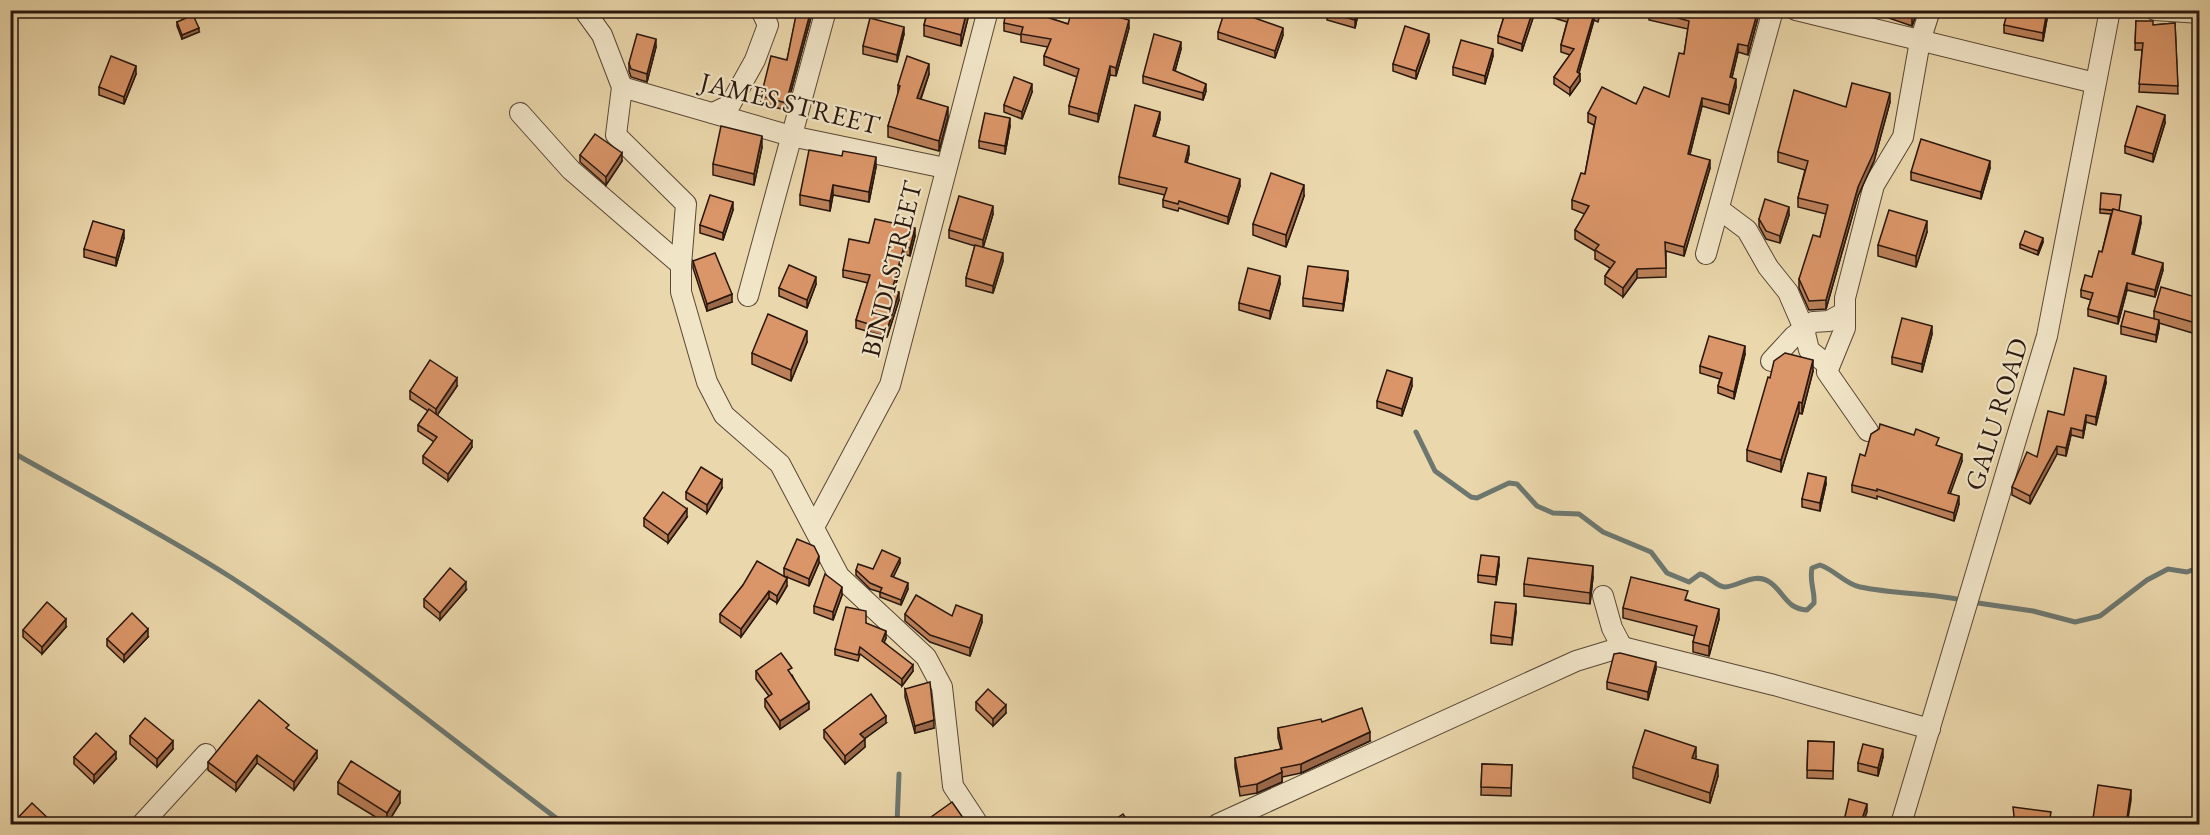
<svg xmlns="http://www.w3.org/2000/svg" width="2210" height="835" font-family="'EB Garamond',serif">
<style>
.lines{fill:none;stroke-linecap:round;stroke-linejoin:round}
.stream{stroke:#6d776f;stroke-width:5}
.street-casing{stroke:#594634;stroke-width:22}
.street{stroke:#f1e5c8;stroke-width:20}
.wall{fill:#bb8059;stroke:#29160d;stroke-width:1.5}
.shaded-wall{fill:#996849;stroke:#29160d;stroke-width:1.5}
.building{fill:#da9568;stroke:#29160d;stroke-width:1.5}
.labels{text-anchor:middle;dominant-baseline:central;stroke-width:4.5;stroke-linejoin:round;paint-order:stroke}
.street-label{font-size:27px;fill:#29160d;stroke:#f1e5c8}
</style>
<rect width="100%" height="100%" fill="#ead7ab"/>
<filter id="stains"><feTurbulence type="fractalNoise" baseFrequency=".00333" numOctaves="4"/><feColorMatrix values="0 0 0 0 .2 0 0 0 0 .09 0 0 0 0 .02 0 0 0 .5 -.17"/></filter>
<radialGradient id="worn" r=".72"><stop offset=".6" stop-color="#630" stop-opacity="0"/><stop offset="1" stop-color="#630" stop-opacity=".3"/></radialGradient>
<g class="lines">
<g class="stream">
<path d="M1416,432L1435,471L1471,497L1477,498L1509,483L1517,484L1537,506L1553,513L1579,514L1603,532L1651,552L1667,573L1689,582L1700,574C1710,576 1716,587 1725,587C1740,586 1755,571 1771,583C1785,594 1787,609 1807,610L1814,603C1815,590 1809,582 1812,568L1820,565C1835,570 1845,584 1860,587C1894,594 1929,593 1962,600"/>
<path d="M10,451C84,493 160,532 232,578C347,652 454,742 564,824"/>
<path d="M1971,602L2033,611L2075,622L2100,616L2147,580L2168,569L2187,572L2200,567"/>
<path d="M897,824L899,774"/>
</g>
<defs>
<g id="street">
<path d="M584,10L602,35L622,87L616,135L686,204L681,265"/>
<path d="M1796,10L2095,83"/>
<path d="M2155,10L2200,13"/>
<path d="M622,87L791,136L945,168"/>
<path d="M520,113L571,170L681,265V292L707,382L724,415L780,464L839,576L926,657L942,687L953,786L978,824"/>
<path d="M713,113L730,105L755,60L768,25L761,10"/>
<path d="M1719,209L1747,230L1768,267L1788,292L1804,329L1809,350L1829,366"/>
<path d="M1706,254L1773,10"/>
<path d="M748,296L826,10"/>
<path d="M1771,361L1794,336L1813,322L1829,321L1845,312"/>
<path d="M1868,431L1827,372L1845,328V298L1874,185L1903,137L1920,41L1930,10"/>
<path d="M814,527L890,385L988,10"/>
<path d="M1603,596L1612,628L1622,647"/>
<path d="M142,824L206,754"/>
<path d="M1218,824L1576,661L1622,647L1774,685L1930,729"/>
<path d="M1901,824L2047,336L2110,10"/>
</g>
</defs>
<use href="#street" class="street-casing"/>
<use href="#street" class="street"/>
</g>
<g class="wall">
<path d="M793,10H813L786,110L761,104V96L787,60L797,13L793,11Z"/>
<path d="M928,10H970L961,46L924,36V25Z"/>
<path d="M1045,10L1043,16L1068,24L1129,28L1116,76L1110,75L1098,122L1069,114V106L1077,77L1044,65V56L1048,47L1021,42V35L1004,31V23Z"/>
<path d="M1253,10L1251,16L1283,35L1275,58L1218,39V32Z"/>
<path d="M1328,10H1359L1355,28L1327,20Z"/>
<path d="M1506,10H1601L1598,22L1594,20L1579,73L1580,81L1570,95L1554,84V77L1570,55L1561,52V45L1567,22L1535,12L1522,51L1498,43V36Z"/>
<path d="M1649,10H1760L1748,55L1738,52L1732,77L1736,87L1729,114L1702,106L1690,154L1710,168L1684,256L1666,251V277L1637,278L1623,297L1605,284V276L1610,268L1595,259V251L1575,239V230L1585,214L1572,209V200L1585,174L1594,125L1588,122V113L1669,97L1684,54L1688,29L1649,20Z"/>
<path d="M1880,10H1918L1912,26L1880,15Z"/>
<path d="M2047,19L2043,41L2004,33V25Z"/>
<path d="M2136,21L2153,25L2175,23L2178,94L2139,92L2142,50H2135Z"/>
<path d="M177,22L199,32L182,39L177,26Z"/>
<path d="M904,34L897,62L863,54V46Z"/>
<path d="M1429,42L1416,79L1393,71V64Z"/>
<path d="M656,47L647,82L631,77L629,71V63Z"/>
<path d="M1181,49L1175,71L1206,91L1203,100L1143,83V76Z"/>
<path d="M1493,56L1485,84L1453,75V67Z"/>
<path d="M2199,72V97L2197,96Z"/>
<path d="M136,74L124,104L99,95V87Z"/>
<path d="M929,74L921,99L948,117L939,151L888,137V126L898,95V85Z"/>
<path d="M1032,92L1022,119L1004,112V105Z"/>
<path d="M1890,102L1874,161L1858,196L1826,309L1809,310L1799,288V279L1820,237L1826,214L1798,207V198L1805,170L1778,162V152L1846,107Z"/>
<path d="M1160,119L1155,137L1189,154L1187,163L1240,186L1228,224L1179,208L1178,211L1163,207V200L1165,195L1119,184V177Z"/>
<path d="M2165,123L2153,162L2125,153V146Z"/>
<path d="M1010,126L1005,154L979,148V141Z"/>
<path d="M762,147L754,185L713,175V164Z"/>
<path d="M580,155L622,161L606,185L580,162Z"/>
<path d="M876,167L869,202L833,195L830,211L800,205V195Z"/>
<path d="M1990,168L1981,199L1911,180V172Z"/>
<path d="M1304,196L1286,247L1253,235V224Z"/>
<path d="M2100,209L2119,211L2141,223L2134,255L2163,270L2155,297L2127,290L2118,324L2088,316V309L2091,300L2081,297V290L2092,277L2102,252L2111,214L2100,213Z"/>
<path d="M733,210L723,240L700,233V225Z"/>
<path d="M993,214L983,248L1003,261L993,293L966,286V278L975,246L949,238V230Z"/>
<path d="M1789,215L1780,243L1766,239L1759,226V219Z"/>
<path d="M1927,232L1916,267L1878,256V245Z"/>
<path d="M915,236L910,256L904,254L894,291L899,300L887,337L856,328V320L868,283L843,277V270Z"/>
<path d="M124,238L116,266L84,257V249Z"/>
<path d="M2043,242L2038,255L2020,248V244Z"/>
<path d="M693,261L732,302L707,311L693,268Z"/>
<path d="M1348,279L1343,311L1303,306V298Z"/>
<path d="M816,284L807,308L779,296V288Z"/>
<path d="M1280,284L1270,319L1239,310V303Z"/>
<path d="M2199,298V335L2159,323V328L2156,342L2121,334V326L2154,319V311Z"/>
<path d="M1932,334L1922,372L1892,364V357Z"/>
<path d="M807,342L791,381L752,364V353Z"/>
<path d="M1745,354L1734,399L1718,393V386L1720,379L1700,373V366Z"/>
<path d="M1813,371L1802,414L1799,413L1781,472L1747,461V450L1770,378Z"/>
<path d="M2106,383L2096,425L2086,422L2083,438L2071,435L2066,456L2057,454L2030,504L2012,495V487L2037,457L2064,415Z"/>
<path d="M457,386L437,415L472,447L448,481L423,463V456L434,442L418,431V425L428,411L410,399V391Z"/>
<path d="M1412,386L1402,416L1377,408V401Z"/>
<path d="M1939,446L1962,461L1950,493L1959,504L1954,521L1877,496V499L1852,492V485L1865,456Z"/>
<path d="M1826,484L1820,511L1802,507V499Z"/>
<path d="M722,488L707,513L686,499V492Z"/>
<path d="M687,517L668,543L644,526V518Z"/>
<path d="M819,563L809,586L784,576V568Z"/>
<path d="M900,563L893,577L908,589L901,605L880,597V592L870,589L856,575V570L873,569Z"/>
<path d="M1499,565L1496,585L1478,582V575Z"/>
<path d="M1593,577L1590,604L1524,596V584Z"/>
<path d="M743,585L787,586L777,603L769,598L741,637L720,622V614Z"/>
<path d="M466,590L440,620L424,607V599Z"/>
<path d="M842,595L833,620L814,613V606Z"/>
<path d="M1688,600L1719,619L1709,656L1693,652V642L1695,636L1623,618V608Z"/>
<path d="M1516,612L1512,645L1491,643V635Z"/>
<path d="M905,614L952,616L982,622L970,656L930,642L905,621Z"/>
<path d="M866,623L886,638L884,642L913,671L902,686L860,654L858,661L835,655V649Z"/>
<path d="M66,627L42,654L23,637V630Z"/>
<path d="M148,637L124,662L107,646V639Z"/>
<path d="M1656,669L1648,700L1607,689V682Z"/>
<path d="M756,671L792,675L809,709L780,729L765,707V699L769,696L756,679Z"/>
<path d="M905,689L934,728L915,733L905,697Z"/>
<path d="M976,702L1006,713L993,726L976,710Z"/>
<path d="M1322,722L1370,741L1301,773L1282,777V782L1257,793L1240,796L1235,767V758L1281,749L1278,738V728Z"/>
<path d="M886,723L864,739L865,747L845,764L824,738V730Z"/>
<path d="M289,730L317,758L294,790L257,763L236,791L208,770V762Z"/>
<path d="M130,736L173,749L157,767L130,744Z"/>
<path d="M1808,741L1834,742L1833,779L1807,778Z"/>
<path d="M74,757L116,759L94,783L74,764Z"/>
<path d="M1696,757L1695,759L1718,776L1710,803L1633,778V767Z"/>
<path d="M1883,757L1878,776L1858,771V763Z"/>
<path d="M1482,764L1512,765L1511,796L1481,795Z"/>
<path d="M338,782L400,803L387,824L338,794Z"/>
</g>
<g class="shaded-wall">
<path d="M811,10H813L786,110V103Z"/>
<path d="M967,10H970L961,46V35Z"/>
<path d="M1042,10H1045L1040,24V15Z"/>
<path d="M1357,10H1359L1355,28V20Z"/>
<path d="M1533,10H1535V12L1522,51V44Z"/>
<path d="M1758,10H1760L1748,55V46Z"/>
<path d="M1914,10H1918L1912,26V15Z"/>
<path d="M2047,11V19L2043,41V33Z"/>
<path d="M1594,14V20L1578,76L1580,74V81L1570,95V88L1577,72Z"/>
<path d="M1129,20V28L1116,76V68Z"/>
<path d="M904,27V34L897,62V55Z"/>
<path d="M199,28V32L182,39V35Z"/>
<path d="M1283,28V35L1275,58V51Z"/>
<path d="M1429,34V42L1416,79V71Z"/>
<path d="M656,39V47L647,82V74Z"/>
<path d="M1181,42V49L1173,78V70Z"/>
<path d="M1738,44V52L1730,86V77Z"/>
<path d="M1493,49V56L1485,84V76Z"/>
<path d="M929,64V74L917,109V98Z"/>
<path d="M136,66V74L124,104V97Z"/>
<path d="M1110,66V75L1098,122V114Z"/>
<path d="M1736,79V87L1729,114V105Z"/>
<path d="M1032,84V92L1022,119V112Z"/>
<path d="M1206,84V91L1203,100V93Z"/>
<path d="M1890,93V102L1874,161L1858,196L1826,309V300L1858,187Z"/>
<path d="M1702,98V106L1688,162V154Z"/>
<path d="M948,107V117L939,151V141Z"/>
<path d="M1160,112V119L1153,143V136Z"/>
<path d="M2165,115V123L2153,162V154Z"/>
<path d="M1010,118V126L1005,154V146Z"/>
<path d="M762,136V147L754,185V174Z"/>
<path d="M1189,146V154L1185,169V162Z"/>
<path d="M622,153V161L606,185V177Z"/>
<path d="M876,157V167L869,202V192Z"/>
<path d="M1710,160V168L1684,256V247Z"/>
<path d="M1990,161V168L1981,199V192Z"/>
<path d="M1240,179V186L1228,224V217Z"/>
<path d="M833,185V195L830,211V201Z"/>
<path d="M1304,185V196L1286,247V235Z"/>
<path d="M733,202V210L723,240V233Z"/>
<path d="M993,206V214L983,248V240Z"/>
<path d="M1789,207V215L1780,243V236Z"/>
<path d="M2141,216V223L2132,261V254Z"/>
<path d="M1927,221V232L1916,267V256Z"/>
<path d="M915,228V236L910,256V248Z"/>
<path d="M124,230V238L116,266V258Z"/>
<path d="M2043,238V242L2038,255V251Z"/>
<path d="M904,246V254L892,298V290Z"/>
<path d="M1003,253V261L993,293V286Z"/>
<path d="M2163,263V270L2155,297V290Z"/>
<path d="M1637,269V278L1623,297V288Z"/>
<path d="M1348,271V279L1343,311V304Z"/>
<path d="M1280,276V284L1270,319V311Z"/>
<path d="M816,277V284L807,308V300Z"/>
<path d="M2127,283V290L2118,324V317Z"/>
<path d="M899,292V300L887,337V330Z"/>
<path d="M732,294V302L707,311V304Z"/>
<path d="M2159,320V328L2156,342V335Z"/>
<path d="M1932,326V334L1922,372V364Z"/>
<path d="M807,331V342L791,381V370Z"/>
<path d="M1745,346V354L1734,399V392Z"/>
<path d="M1813,360V371L1802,414V403Z"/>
<path d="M2106,376V383L2096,425V417Z"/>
<path d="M457,378V386L436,417V409Z"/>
<path d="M1412,378V386L1402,416V409Z"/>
<path d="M1799,402V413L1781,472V460Z"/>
<path d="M2086,415V422L2083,438V431Z"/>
<path d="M2071,428V435L2066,456V448Z"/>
<path d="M472,441V447L448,481V474Z"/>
<path d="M2057,446V454L2030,504V496Z"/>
<path d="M1962,454V461L1948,500V493Z"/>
<path d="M1826,477V484L1820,511V503Z"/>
<path d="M722,480V488L707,513V505Z"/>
<path d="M1959,496V504L1954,521V513Z"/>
<path d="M687,509V517L668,543V535Z"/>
<path d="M819,556V563L809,586V579Z"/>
<path d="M1499,557V565L1496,585V577Z"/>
<path d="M900,558V563L891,582V576Z"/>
<path d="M1593,566V577L1590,604V593Z"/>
<path d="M787,578V586L777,603V596Z"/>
<path d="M466,582V590L440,620V613Z"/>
<path d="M908,583V589L901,605V600Z"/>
<path d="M842,587V595L833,620V612Z"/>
<path d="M769,591V598L741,637V629Z"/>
<path d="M1516,604V612L1512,645V638Z"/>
<path d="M1719,609V619L1709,656V646Z"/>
<path d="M982,615V622L970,656V648Z"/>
<path d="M66,619V627L42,654V647Z"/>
<path d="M148,629V637L124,662V655Z"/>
<path d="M886,631V638L882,647V641Z"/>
<path d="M1656,662V669L1648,700V692Z"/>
<path d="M913,665V671L902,686V679Z"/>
<path d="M809,702V709L780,729V721Z"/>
<path d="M1006,705V713L993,726V719Z"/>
<path d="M886,716V723L860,742V734Z"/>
<path d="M934,720V728L915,733V726Z"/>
<path d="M1370,732V741L1301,773V764Z"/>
<path d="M865,739V747L845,764V756Z"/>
<path d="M173,741V749L157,767V759Z"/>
<path d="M1696,747V757L1692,769V758Z"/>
<path d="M1883,749V757L1878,776V768Z"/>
<path d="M317,751V758L294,790V782Z"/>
<path d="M116,752V759L94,783V775Z"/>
<path d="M257,755V763L236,791V783Z"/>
<path d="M1718,765V776L1710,803V793Z"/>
<path d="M1282,772V782L1257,793V784Z"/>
<path d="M2131,790V800L2127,825H2126Z"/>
<path d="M400,792V803L387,824V813Z"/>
<path d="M1867,804V812L1862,825H1860Z"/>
</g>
<g class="building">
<path d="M797,10H811L786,103L761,96L771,56L787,60Z"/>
<path d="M928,10H967L961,35L924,25Z"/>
<path d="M1006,10H1042L1040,15L1068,24L1072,10H1092L1129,20L1116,68L1110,66L1098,114L1069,106L1079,69L1044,56L1051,39L1021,34L1023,27L1004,23Z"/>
<path d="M1225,10H1250L1249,16L1283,28L1275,51L1218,32Z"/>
<path d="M1328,10H1357L1355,20L1327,12Z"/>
<path d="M1506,10H1533L1522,44L1498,36Z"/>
<path d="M1552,10H1599L1598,15L1594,14L1577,72L1580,74L1570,88L1554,77L1574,49L1561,45L1569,16Z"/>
<path d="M1649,10H1758L1748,46L1738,44L1730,77L1736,79L1729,105L1702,98L1688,154L1710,160L1684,247L1665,242L1666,268L1637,269L1623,288L1605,276L1615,262L1595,250L1599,245L1575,230L1589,206L1572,200L1581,173L1585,174L1596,117L1588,113L1602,87L1636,104L1644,87L1669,97L1679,53L1684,54L1689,21Z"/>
<path d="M1897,10H1914L1912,15Z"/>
<path d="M2008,10L2047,11L2043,33L2004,25Z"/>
<path d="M193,15L199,28L182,35L177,22Z"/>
<path d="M870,18L904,27L897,55L863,46Z"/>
<path d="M2136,21H2153V25L2175,23L2178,86L2139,84L2143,43H2135Z"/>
<path d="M1405,26L1429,34L1416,71L1393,64Z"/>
<path d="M637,34L656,39L647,74L631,69L629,63Z"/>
<path d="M1154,34L1181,42L1173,70L1206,84L1203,93L1143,76Z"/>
<path d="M1461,40L1493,49L1485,76L1453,67Z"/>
<path d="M111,56L136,66L124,97L99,87Z"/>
<path d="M907,56L929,64L917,98L948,107L939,141L888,126L900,86L898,85Z"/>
<path d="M2199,72V90L2197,89Z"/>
<path d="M1014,77L1032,84L1022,112L1004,105Z"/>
<path d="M1852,83L1890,93L1874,152L1858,187L1826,300L1809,301L1799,279L1813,235L1820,237L1828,205L1798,198L1808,161L1778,152L1794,90L1846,107Z"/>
<path d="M1135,105L1160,112L1153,136L1189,146L1185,162L1240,179L1228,217L1179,201L1178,204L1163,200L1167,188L1119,177Z"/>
<path d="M2137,106L2165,115L2153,154L2125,146Z"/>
<path d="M985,113L1010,118L1005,146L979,141Z"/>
<path d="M721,126L762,136L754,174L713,164Z"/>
<path d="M595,134L622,153L606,177L580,155Z"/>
<path d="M1921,139L1990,161L1981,192L1911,172Z"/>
<path d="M809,150L842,156L843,151L876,157L869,192L833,185L830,201L800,195Z"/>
<path d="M1271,173L1304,185L1286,235L1253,224Z"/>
<path d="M2101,193L2121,195L2119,211L2113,209L2112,210L2100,209Z"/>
<path d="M710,195L733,202L723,233L700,225Z"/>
<path d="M959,196L993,206L983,240L949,230Z"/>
<path d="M1765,199L1789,207L1780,236L1766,231L1759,219Z"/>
<path d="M2113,209L2141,216L2132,254L2163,263L2155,290L2127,283L2118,317L2088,309L2093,293L2081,290L2085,275L2092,277L2099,251L2102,252Z"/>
<path d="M1889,210L1927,221L1916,256L1878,245Z"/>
<path d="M875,219L915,228L910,248L904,246L892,290L899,292L887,330L856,320L870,275L843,270L849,239L869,243Z"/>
<path d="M93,221L124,230L116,258L84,249Z"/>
<path d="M2025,231L2043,238L2038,251L2020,244Z"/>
<path d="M975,245L1003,253L993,286L966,278Z"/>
<path d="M715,253L732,294L707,304L693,261Z"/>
<path d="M789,265L816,277L807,300L779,288Z"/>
<path d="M1308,266L1348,271L1343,304L1303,298Z"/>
<path d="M1248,268L1280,276L1270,311L1239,303Z"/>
<path d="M2161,287L2199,298V324L2154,311Z"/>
<path d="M2125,311L2159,320L2156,335L2121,326Z"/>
<path d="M768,314L807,331L791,370L752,353Z"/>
<path d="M1902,318L1932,326L1922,364L1892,357Z"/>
<path d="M1709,336L1745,346L1734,392L1718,386L1722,373L1700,366Z"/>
<path d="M1785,353L1813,360L1802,403L1799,402L1781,460L1747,450L1768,377L1770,378L1774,361Z"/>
<path d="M430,360L457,378L436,409L410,391Z"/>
<path d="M2074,368L2106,376L2096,417L2086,415L2083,431L2071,428L2066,448L2057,446L2030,496L2012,487L2027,452L2037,457L2048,411L2064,415Z"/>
<path d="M1387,370L1412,378L1402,409L1377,401Z"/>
<path d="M429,409L472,441L448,474L423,456L437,437L418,425Z"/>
<path d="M1880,424L1914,435L1916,429L1939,438L1936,445L1962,454L1948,493L1959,496L1954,513L1877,489V491L1852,485L1860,454L1865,456L1871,434L1879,429Z"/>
<path d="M701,467L722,480L707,505L686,492Z"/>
<path d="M1808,473L1826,477L1820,503L1802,499Z"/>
<path d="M663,492L687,509L668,535L644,518Z"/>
<path d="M797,539L814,546L819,556L809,579L784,568Z"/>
<path d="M882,550L900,558L891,576L908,583L901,600L880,592L882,588L870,583L856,570L858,564L873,569Z"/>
<path d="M1481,555L1499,557L1496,577L1478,575Z"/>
<path d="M1528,558L1593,566L1590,593L1524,584Z"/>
<path d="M757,561L787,578L777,596L769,591L741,629L720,614L743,585Z"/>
<path d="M450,568L466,582L440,613L424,599Z"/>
<path d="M825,574L842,587L833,612L814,606Z"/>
<path d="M1631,577L1688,591L1685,600L1719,609L1709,646L1693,642L1697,626L1623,608Z"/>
<path d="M916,595L952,616L956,605L982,615L970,648L930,635L905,614Z"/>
<path d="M47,602L66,619L42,647L23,630Z"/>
<path d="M1495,602L1516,604L1512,638L1491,635Z"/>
<path d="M846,607L866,611V623L886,631L882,641L913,665L902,679L860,647L858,655L835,649Z"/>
<path d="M132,613L148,629L124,655L107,639Z"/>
<path d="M781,653L792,668L788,670L809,702L780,721L765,699L772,694L756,671Z"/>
<path d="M1620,653L1656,662L1648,692L1607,682L1614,654Z"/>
<path d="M930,682L934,720L915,726L905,689Z"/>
<path d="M988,689L1006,705L993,719L976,702Z"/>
<path d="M871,694L886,716L860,734L865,739L845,756L824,730Z"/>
<path d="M259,700L289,725L286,728L317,751L294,782L257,755L236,783L208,762Z"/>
<path d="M1362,708L1370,732L1301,764L1281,768L1282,772L1257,784L1240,787L1235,758L1282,749L1278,728L1321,719L1322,722Z"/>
<path d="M145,718L173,741L157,759L130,736Z"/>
<path d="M1645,730L1696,747L1692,758L1718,765L1710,793L1633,767Z"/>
<path d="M96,733L116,752L94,775L74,757Z"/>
<path d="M1808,741L1834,742L1833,771L1807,770Z"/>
<path d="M1863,744L1883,749L1878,768L1858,763Z"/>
<path d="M351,761L400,792L387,813L338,782Z"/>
<path d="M1482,764L1512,765L1511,788L1481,787Z"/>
<path d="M2098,785L2131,790L2126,825H2092Z"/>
<path d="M1849,799L1867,804L1860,825H1843Z"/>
<path d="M952,802L968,825H920Z"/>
<path d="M32,803L54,824L53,825H11Z"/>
<path d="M2013,807L2051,812L2049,825H2015Z"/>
<path d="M1123,814L1130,825H1107Z"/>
<path d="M1048,820L1053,825H1044Z"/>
</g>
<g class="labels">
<g class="street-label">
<text transform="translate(790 103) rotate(14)">JAMES STREET</text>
<text transform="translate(891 269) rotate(-76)">BINDI STREET</text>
<text transform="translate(1996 414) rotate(-73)">GALU ROAD</text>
</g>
</g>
<rect width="2210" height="835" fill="none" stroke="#ead7ab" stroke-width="36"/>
<rect x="12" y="12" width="2186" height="811" fill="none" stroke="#29160d" stroke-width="3"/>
<rect x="18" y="18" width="2174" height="799" fill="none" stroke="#29160d" stroke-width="1.5"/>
<rect width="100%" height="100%" filter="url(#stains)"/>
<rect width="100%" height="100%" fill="url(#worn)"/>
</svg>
